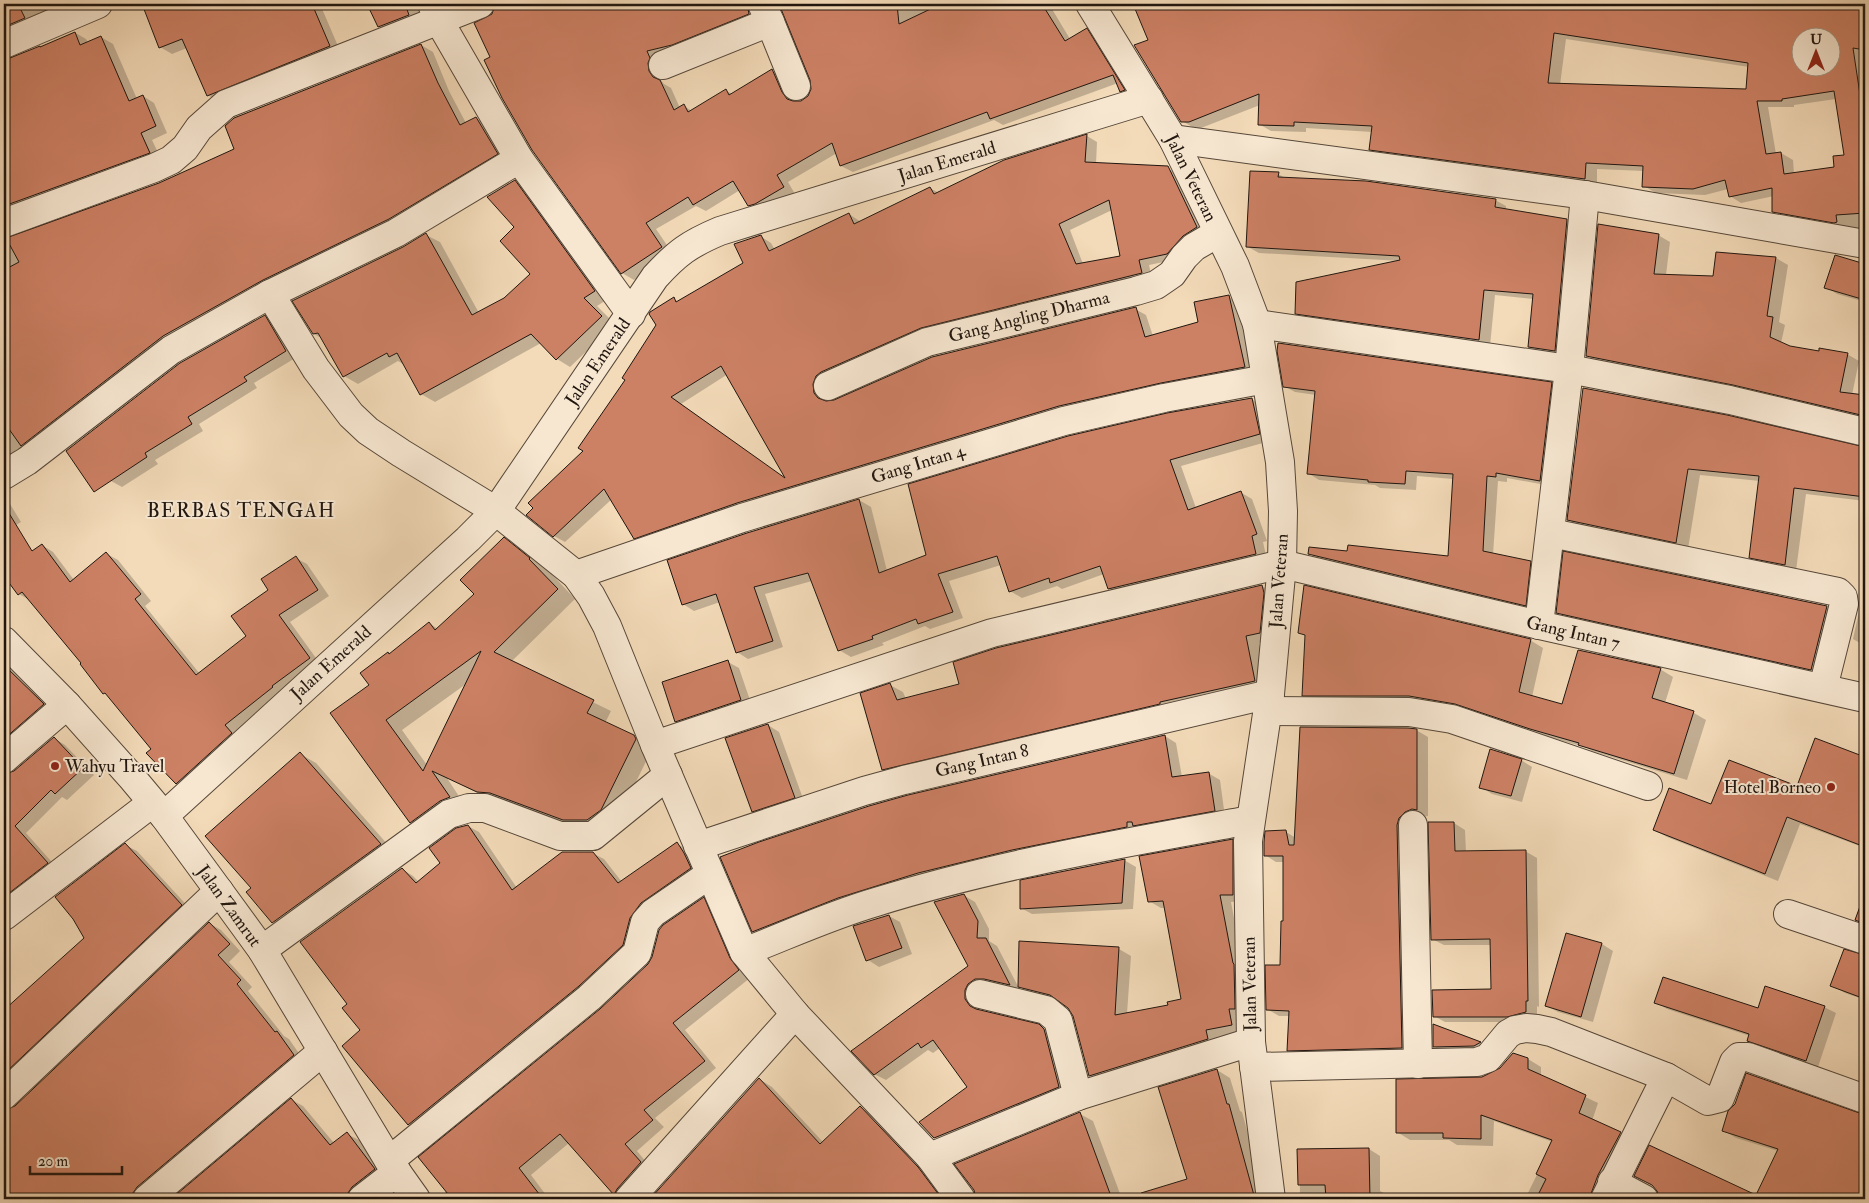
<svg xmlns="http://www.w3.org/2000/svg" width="1869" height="1203" font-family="'IM FELL Double Pica',serif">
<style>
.shadow{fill:#0003;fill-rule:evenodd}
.building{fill:#cc8064;stroke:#20160f;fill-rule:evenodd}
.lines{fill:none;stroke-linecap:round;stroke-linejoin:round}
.minor-casing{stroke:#554739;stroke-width:30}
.minor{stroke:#f7e7d1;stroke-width:28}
.poi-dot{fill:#8f2418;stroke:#f7e7d1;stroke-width:2}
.labels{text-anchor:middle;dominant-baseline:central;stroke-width:4;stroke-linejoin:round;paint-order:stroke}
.street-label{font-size:18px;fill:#20160f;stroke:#f7e7d1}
.poi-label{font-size:18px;fill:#20160f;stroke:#f7e7d1;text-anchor:start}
.quarter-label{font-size:20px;letter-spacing:1px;fill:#20160f;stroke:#f7e7d1}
</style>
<rect width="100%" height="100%" fill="#f3dab8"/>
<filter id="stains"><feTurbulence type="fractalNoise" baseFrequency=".004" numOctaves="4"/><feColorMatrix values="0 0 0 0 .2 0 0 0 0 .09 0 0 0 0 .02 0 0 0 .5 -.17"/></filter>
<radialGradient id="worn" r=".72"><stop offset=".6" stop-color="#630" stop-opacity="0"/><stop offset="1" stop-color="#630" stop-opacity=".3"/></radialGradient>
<g class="shadow">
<path d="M4,4H77L4,40Z"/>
<path d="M143,4H320L341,53L219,102L208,95L187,48L172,54L160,47Z"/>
<path d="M369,4H430L428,8L391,33L379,26Z"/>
<path d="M496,4H760V20L659,70L660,79L664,84L671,88L680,108L684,106L692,111L726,91L733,94L772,71L784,78L795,102H802L809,97L813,89L812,80L780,4H1049L1070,39L1087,30L1098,37L1133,97L1121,91L1118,83L1003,125L994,120L853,172L841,166L837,153L788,182L795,194L767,210L761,212L749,205L740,190L706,211L696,206L656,229L673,254L634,280L622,273L492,58L494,14Z"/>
<path d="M1134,4H1506L1507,5V4H1865V230L1857,231L1785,218L1774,211V196L1741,203L1730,196L1728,189L1705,195L1656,193L1644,186V171L1597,169V185L1383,156L1371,149L1373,132L1306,128V132L1271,131L1259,124L1260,105L1201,128H1194L1182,121ZM1802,38H1832V68H1802ZM1566,39L1749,67L1747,90L1560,85ZM1836,99L1846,156L1836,168L1794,174L1793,160L1781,153L1776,154L1768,107H1794V105Z"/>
<path d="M74,32L86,39L88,43L101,37L113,44L137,99L143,96L154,103L167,133L152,140L161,159L4,219V61L10,60Z"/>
<path d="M421,45L433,52L449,91L466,123L476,118L488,125L509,160L4,466V239H10L160,184L236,150Z"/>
<path d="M1087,136L1097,142L1096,164L1167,168L1178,174L1207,233L1178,259L1149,265L1152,279L823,391L825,400L827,403L1135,309L1146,315L1153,336L1200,322L1229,297L1240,303L1255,373L646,544L635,538L612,499L565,542L554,536L528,515L585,451L674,299L679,302L744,264L760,236L771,243L775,250L849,214L861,222L930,188L939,193ZM1112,210L1122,256L1083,264L1070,230ZM728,374L787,480L681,404Z"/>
<path d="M1278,174L1287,179L1495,200L1506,206V210L1567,220L1578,227L1566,357L1540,353L1529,347L1533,299L1495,295L1490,346L1307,319L1296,313L1401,261L1259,253L1248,247Z"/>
<path d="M515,181L528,189L608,299L597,306L615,324L570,367L557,359L541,343L435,402L421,394L403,364L398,361L358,384L344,376L323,339L314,334L403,248L426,235L440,242L479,313L505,299L532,274L516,227Z"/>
<path d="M1658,235L1670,242L1666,275L1715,277L1717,254L1776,258L1788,265L1779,322L1785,325L1781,343L1790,347L1820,353L1847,354L1859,361L1852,395L1865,396V419L1599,362L1587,356Z"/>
<path d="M1835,256L1865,265V302L1837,294L1826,287Z"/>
<path d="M265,316L276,323L297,357L254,383L257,388L199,424L203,431L155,460L158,464L122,487L111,481Z"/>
<path d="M1551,383L1562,390L1551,486L1507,478V482L1498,481L1493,555L1530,562L1541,568L1536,611L1320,560L1309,553H1348L1449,557L1453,479L1417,476L1416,490L1380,488L1375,485L1319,480L1308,473L1316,395L1295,392L1284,386Z"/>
<path d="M1584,389L1865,448V501L1806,494L1796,571L1762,564L1750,557L1760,481L1700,475L1688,549L1580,526L1568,520Z"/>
<path d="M1251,399L1263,405L1270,441L1181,466L1196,508L1240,492L1252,499L1267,541L1263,542L1267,560L1121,595L1109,588L1104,574L1062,589L1057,586L1022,598L1010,591L1001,565L949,581L963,618L930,629L925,626L882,643L884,645L851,657L839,650L812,581L765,594L783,647L748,659L737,652L720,602L694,611L683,604L859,500L871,507L887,571L928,555Z"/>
<path d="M4,494L21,522L4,532Z"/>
<path d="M504,539L521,549L547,569L575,599L511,662L611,711L605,723L634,736L652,747V749L618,819L581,830L496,802L447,778L466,807L429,832L411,822L370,685L388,654L390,655L429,623L438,629L475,594ZM466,684L427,765L402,730Z"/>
<path d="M42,545L53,552L74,580L107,554L118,560L151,601L145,606L200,674L247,636L270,590L296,558L307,564L329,596L290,622L321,665L235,732L243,740L188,790L176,783L152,749L109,696L104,693L83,663L31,601L19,594L4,574Z"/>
<path d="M1564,553L1827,607L1838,613L1823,676L1569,619L1558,612Z"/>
<path d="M1262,586L1275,594L1273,640L1259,643L1268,689L896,777L883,769L890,685L903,692L906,699L960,685Z"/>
<path d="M1860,607L1865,608V646L1853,639Z"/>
<path d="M1300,633L1530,640L1543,648L1532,697L1563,706L1660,669L1673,677L1665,703L1694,713L1706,720L1687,780L1592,751L1585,747L1544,736L1468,710L1316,702L1303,695L1306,636Z"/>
<path d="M4,662L55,711L4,756Z"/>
<path d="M728,662L739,668L752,706L688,727L676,721Z"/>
<path d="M768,725L779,732L805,804L764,817L753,811Z"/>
<path d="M1416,730L1428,737V816L1416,818L1413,1054L1300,1056L1288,1050L1290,1016H1279L1267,1009L1281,966L1284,922V862H1276L1265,855L1286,832L1296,838Z"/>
<path d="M1165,736L1176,743L1182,777L1208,773L1220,780L1225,817L765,938L753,931Z"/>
<path d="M54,738L65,745L94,775L67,800L62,797L26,833L59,870L4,913V775L14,772Z"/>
<path d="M1816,740L1865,759V848L1800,824L1778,881L1667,837L1654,830L1712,806L1797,787Z"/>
<path d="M300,754L316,763L396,854L289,932L273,922L248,892L253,888Z"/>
<path d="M1521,760L1532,767L1522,802L1492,794L1481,787Z"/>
<path d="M1454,823L1465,830L1466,852L1525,851L1537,858L1539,1007L1537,1006V1019L1519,1022H1445L1434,1016L1493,990L1492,945H1444L1432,939L1429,824Z"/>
<path d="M468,826L479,832L517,888L592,853L604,859L622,882L677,844L688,850L701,875L634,951L420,1131L409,1124L343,1046L362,1030L348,1004L402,869L413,876L419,882L442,864Z"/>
<path d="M1232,840L1244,847L1245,901L1231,902L1244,971L1243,1032L1217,1037L1220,1046L1102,1082L1090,1075L1074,1016L1069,1008L1059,1000L1032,994L1019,986L1119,949L1131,956L1127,1014L1169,1006L1182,1000L1165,908H1161L1149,901Z"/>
<path d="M125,845L137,851L193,912L4,1092V999L10,1006L85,938Z"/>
<path d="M1124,860L1136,867L1133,909L1032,914L1021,908Z"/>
<path d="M963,895L975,902L989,929V941L997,946L1020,990L976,1006L979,1011L1038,1026L1050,1032L1070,1093L946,1144L935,1137L969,1087L940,1048L933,1053L928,1050L886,1080L874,1074L969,967Z"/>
<path d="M704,899L715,906L750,978L685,1030L716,1068L655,1118L664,1127L637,1151L652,1169L623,1199L615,1194L569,1143L531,1175L549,1199H447L444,1194L601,1010L649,965Z"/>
<path d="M889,916L900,922L912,954L879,967L868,960Z"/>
<path d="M209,923L221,930L240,951L229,962L252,987L248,991L284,1036L289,1039L305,1062L144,1199H4V1111H8L16,1107Z"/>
<path d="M1567,935L1602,944L1613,951L1593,1022L1558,1012L1547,1006Z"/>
<path d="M1860,956H1865V1000L1845,993L1832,985Z"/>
<path d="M1655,1002L1759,1010L1824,1007L1836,1013L1818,1067L1759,1047L1748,1041L1750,1036L1667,1009Z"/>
<path d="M1434,1026L1481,1043L1491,1049L1446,1053L1435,1047Z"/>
<path d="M1528,1059L1541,1067V1076L1598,1103L1592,1121L1633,1141L1604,1199H1525L1553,1142L1494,1121L1493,1146L1457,1145L1449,1140H1410L1397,1132L1482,1078Z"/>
<path d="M1217,1070L1230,1078L1240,1111L1242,1112L1266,1199H1123L1188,1180Z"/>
<path d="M759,1079L772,1087L823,1142L861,1108L874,1115L931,1176L948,1199H651Z"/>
<path d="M292,1100L303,1106L334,1143L347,1134L359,1140L386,1176L359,1199H173Z"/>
<path d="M1080,1114L1093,1121L1122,1199H977L978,1197Z"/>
<path d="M1859,1115H1865V1199H1661L1659,1191L1757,1196L1778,1151L1736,1138L1723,1130Z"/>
<path d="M1369,1149L1380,1156V1191L1386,1194V1199H1307L1300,1194L1299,1150Z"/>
</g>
<g class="building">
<path d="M4,4H18L25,18L4,27Z"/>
<path d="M142,4H312L330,46L207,96L182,39L159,48Z"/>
<path d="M367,4H405L409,15L378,27Z"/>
<path d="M495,4H747L749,14L672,45L647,51L650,58L648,63L649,71L653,77L660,80L674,110L684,104L688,112L726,89L729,95L772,69L782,92L787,99L793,101H801L808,96L811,89L810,80L779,4H897L899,24L941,4H1042L1065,41L1087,28L1125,90L1120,92L1113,75L990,119L987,112L840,166L832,143L777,175L784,187L755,204L748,206L733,181L693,205L688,197L646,223L662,247L621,274L532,150L502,98L484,60L490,57L474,23L492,14Z"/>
<path d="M1133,4H1504L1542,8V4H1865V50L1853,48L1865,128V213L1836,215L1837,222L1834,223L1772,212V188L1729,197L1725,180L1693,189L1642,187L1643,166L1586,163L1585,179L1369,150L1372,126L1294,122V126L1258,125L1259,94L1189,122H1181L1134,45L1148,40ZM1554,33L1748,63L1746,89L1548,83ZM1802,38H1832V68H1802ZM1834,91L1844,155L1833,156L1834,167L1784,174L1781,152L1766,154L1757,101H1782V99Z"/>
<path d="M75,32L80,45L101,36L129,101L143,95L156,126L141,133L150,153L4,206V59L10,58L40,46V47Z"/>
<path d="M421,44L438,83L460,125L476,117L498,154L389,219L263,280L163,336L21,446L4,422V270L19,262L6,238L159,183L234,149L225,126L234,118Z"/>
<path d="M1087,134L1085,162L1168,166L1197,227L1183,236L1167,254L1139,260L1142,273L921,328L821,372L816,376L813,384L814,393L818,398L826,401L834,400L932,357L1136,307L1145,337L1198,322L1194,302L1229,295L1245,367L1161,383L1059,406L737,503L634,539L604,489L553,537L526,515L533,508L528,503L583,451L578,448L625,380L622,378L656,325L649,314L650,312L674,297L676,302L743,263L734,244L761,235L769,251L849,213L854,224L930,187L934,194L1004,160ZM1109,200L1120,256L1076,264L1059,224ZM721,366L785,478L671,397Z"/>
<path d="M1250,171L1279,172L1278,177L1366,181L1496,199L1495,207L1567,219L1555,351L1528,347L1533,294L1484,290L1479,340L1295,314L1296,282L1400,260L1399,256L1246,247Z"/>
<path d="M515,180L595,291L584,298L602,316L556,360L531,334L420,395L397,353L389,357L387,353L343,377L318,333L313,334L292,301L403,247L426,233L472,315L504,298L530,274L500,241L514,227L487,197Z"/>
<path d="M1598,224L1659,234L1654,274L1713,276L1716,252L1776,257L1767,316L1773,317L1770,337L1790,346L1819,351V348L1848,353L1840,392L1865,395V416L1733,385L1586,356Z"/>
<path d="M1835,255L1865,264V300L1824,288Z"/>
<path d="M265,315L286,351L244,377L247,381L188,417L192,424L145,453L147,457L94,492L66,451L180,363Z"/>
<path d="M1278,343L1552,382L1540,481L1496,473V477L1487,476L1483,551L1531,561L1526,606L1308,554L1309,547L1347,551L1348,545L1448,556L1453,474L1406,471L1405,484L1368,482V480L1307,474L1315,391L1283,387L1277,351Z"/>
<path d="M1583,388L1727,415L1865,447V497L1794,488L1785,565L1749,558L1759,476L1688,469L1676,543L1567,520Z"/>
<path d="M1252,398L1260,434L1170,460L1188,510L1241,491L1257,534L1252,536L1256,554L1108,589L1100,566L1050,583L1049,578L1009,592L997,556L938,574L953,612L918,624L916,619L872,636L873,639L838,651L808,573L754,587L773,641L736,653L716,594L682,605L667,560L747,533L859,499L879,573L926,555L908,484L1068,436L1167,413Z"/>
<path d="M4,505L32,551L42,544L70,582L106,552L141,594L135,599L196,675L246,636L231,616L268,590L261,579L296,556L318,590L279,615L310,658L272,686L273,687L225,725L232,733L176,784L146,753L151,749L105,693L103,694L80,664L81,663L22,592L18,595L4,576Z"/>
<path d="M504,537L530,558L529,559L558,589L494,652L594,700L587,713L634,735L636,739L601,810L587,820H563L490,793L477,792L432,771L450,797L440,801L410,823L330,713L369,685L360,673L388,652L389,654L429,622L435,630L474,594L460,580ZM481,651L473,668L423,771L386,720Z"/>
<path d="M1563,551L1827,606L1811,670L1556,613Z"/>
<path d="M1262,585L1264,593L1260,633L1246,636L1255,681L1160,702V704L882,770L860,693L890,683L897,700L959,684L953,662L996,648Z"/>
<path d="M1304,585L1531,639L1519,692L1562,704L1578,650L1661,668L1652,698L1694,711L1674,774L1578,745L1579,743L1530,729L1455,704L1409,696H1302L1305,635L1298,633Z"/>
<path d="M728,660L741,700L675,722L662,682Z"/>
<path d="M4,665L44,704L4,739Z"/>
<path d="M768,724L795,798L752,812L725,738Z"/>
<path d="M1300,727L1408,728L1417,729V810L1412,809L1405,812L1399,818L1397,825L1402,1048L1287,1051L1289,1011L1266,1010L1265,965H1280L1281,921H1283V856H1264V842L1265,831L1286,830L1289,845H1294Z"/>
<path d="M1165,735L1172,777L1209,772L1215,811L1133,826L1132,822H1127V827L1012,850L918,873L838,898L752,932L720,857L759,842L869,806L908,795Z"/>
<path d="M54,737L83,768L55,794L51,790L15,826L48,863L4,897V774L14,771Z"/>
<path d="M1815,738L1865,757V847L1787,817L1765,874L1653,830L1669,788L1711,804L1729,760L1797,786Z"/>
<path d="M1490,749L1522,759L1511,796L1479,788Z"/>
<path d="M300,752L381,844L272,923L246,892L251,888L205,836Z"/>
<path d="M1428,822H1454L1455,851L1526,850L1528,1001H1526V1012L1507,1017H1433L1432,990L1491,989L1490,939L1431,940Z"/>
<path d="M468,825L512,890L562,852H593L618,883L677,842L684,853L691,868L641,903L630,918L623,945L579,986L408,1125L342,1046L360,1030L342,1008L347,1004L300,942L402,868L416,883L440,863L429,848L456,828Z"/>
<path d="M1233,839V895H1220L1233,963L1234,964L1235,1009H1229L1232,1025L1206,1030L1208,1039L1089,1076L1073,1016L1068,1008L1050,995L1018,987L1019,941L1119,947L1115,1015L1168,1005L1167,1002L1181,999L1163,901L1148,902L1139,856Z"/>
<path d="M125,843L182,905L4,1074V1010L84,938L73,919L55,897Z"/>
<path d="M1125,859L1122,903L1020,909V880Z"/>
<path d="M964,894L978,921L977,938H986L1010,985L984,979H975L968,984L965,990V999L970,1006L976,1009L1039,1024L1044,1029L1059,1087L934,1138L919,1122L967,1087L933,1040L921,1048L918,1043L874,1075L851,1051L968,966L934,902Z"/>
<path d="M704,897L730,958L739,970L673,1023L705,1061L644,1110L653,1120L625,1144L641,1162L617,1189L614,1195L560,1134L519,1168L543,1199H452L418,1157L600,1009L648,964L652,957L659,930L663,925Z"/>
<path d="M1863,898L1865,899V924L1855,920Z"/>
<path d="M889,915L902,948L866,961L853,926Z"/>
<path d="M209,922L230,944L218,955L241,980L237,984L275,1032L277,1031L294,1055L137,1187L133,1193L132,1199H4V1110L15,1106Z"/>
<path d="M1566,933L1602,943L1581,1017L1545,1006Z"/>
<path d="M1844,949L1865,955V999L1830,986Z"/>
<path d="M1663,977L1758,1008L1765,986L1825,1006L1806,1061L1747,1041L1749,1034L1654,1003Z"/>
<path d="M1433,1024L1481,1042L1474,1046L1433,1047Z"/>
<path d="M1513,1053L1528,1058V1069L1586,1095L1579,1113L1621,1132L1598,1175L1589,1199H1536L1546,1179L1536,1174L1552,1140L1481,1115V1139L1443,1138V1133H1396V1079L1482,1077L1500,1068Z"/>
<path d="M1217,1069L1227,1104H1229L1255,1199H1142L1141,1193L1187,1179L1158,1087Z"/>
<path d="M1746,1073L1865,1115V1199H1660L1657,1191L1652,1185L1634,1176L1649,1145L1756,1195L1778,1149L1722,1131L1728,1111L1735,1104Z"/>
<path d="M759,1078L820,1144L860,1106L918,1167L942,1199H650Z"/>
<path d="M291,1098L330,1145L347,1132L375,1169L352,1187L348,1193L347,1199H171Z"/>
<path d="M1080,1112L1112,1199H976L974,1190L954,1164Z"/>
<path d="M1369,1148L1370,1199H1326L1325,1185H1298L1297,1149Z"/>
</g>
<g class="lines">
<defs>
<g id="minor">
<path d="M432,4L438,19L519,159L631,314"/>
<path d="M1090,4L1173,139L1235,266L1257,324L1280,462L1283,511L1282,564L1270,694L1248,841L1251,1042L1271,1199"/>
<path d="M770,22L796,86"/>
<path d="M4,44L98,4"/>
<path d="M663,65L770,22L762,4"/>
<path d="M1173,139L1585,195L1865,244"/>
<path d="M4,223L154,168L171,160L185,148L199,128L226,104L480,4"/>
<path d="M270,294L316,369L351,415L368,431L401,453L496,511L576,575L591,596L607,626L655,745L992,633L1282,564L1539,625L1865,698"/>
<path d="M1257,324L1569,369L1730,400L1865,432"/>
<path d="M828,386L927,342L1136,291L1156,285L1172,274L1184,257L1194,247L1218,233"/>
<path d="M4,475L27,461L171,350L270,294L396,233L519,159"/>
<path d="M1551,533L1838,592L1843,597L1844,604L1823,688"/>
<path d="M576,575L742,518L1064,421L1164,398L1266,379"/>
<path d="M1539,625L1569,369L1585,195"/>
<path d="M4,641L67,705L133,779L164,816L219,891L262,950L389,1161L416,1199"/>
<path d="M1267,711L1409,712L1452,719L1648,786"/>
<path d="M655,745L744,952L795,1014L930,1157L961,1199"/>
<path d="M4,759L67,705"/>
<path d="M164,816L468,539L496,511L655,277C677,253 689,244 720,231L1149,99"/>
<path d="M1413,825L1418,1064"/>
<path d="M698,846L864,791L904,780L1270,694"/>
<path d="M1788,914L1865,940"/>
<path d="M4,916L152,803"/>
<path d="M262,950L449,814L469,808H485L560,836H593L668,775"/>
<path d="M744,952C788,935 831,915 876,902C998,864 1125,843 1250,820"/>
<path d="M980,994L1046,1010L1058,1020L1078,1096"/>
<path d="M1254,1067L1477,1062L1488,1058L1508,1034L1515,1030L1526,1028L1537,1029L1551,1032L1666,1077L1708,1101L1720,1098L1734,1062L1739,1057H1748L1865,1099"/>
<path d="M4,1095L219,891"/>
<path d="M930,1157L1078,1096L1251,1042"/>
<path d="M389,1161L589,998L637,953L645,922L653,913L710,874"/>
<path d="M1612,1182L1644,1199"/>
<path d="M147,1199L323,1051"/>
<path d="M362,1199L397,1172"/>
<path d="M629,1199L795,1014"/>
<path d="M1605,1199L1666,1077"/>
</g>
</defs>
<use href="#minor" class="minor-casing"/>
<use href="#minor" class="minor"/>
</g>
<g class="poi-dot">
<circle cx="55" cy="766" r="5"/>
<circle cx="1831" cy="787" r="5"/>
</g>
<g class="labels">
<g class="street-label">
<text transform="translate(947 162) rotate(-17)">Jalan Emerald</text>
<text transform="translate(1191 178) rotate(64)">Jalan Veteran</text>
<text transform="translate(1029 317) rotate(-14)">Gang Angling Dharma</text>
<text transform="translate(598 362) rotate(-56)">Jalan Emerald</text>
<text transform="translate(918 464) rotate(-17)">Gang Intan 4</text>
<text transform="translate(1279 581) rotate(-86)">Jalan Veteran</text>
<text transform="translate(1573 633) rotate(13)">Gang Intan 7</text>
<text transform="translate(331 663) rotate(-42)">Jalan Emerald</text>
<text transform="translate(982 761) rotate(-13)">Gang Intan 8</text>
<text transform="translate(229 906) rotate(54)">Jalan Zamrut</text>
<text transform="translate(1250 984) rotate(-91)">Jalan Veteran</text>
</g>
<g class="poi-label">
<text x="65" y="766">Wahyu Travel</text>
<text x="1821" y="787" text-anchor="end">Hotel Borneo</text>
</g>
<g class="quarter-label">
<text x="241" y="510">BERBAS TENGAH</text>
</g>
</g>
<rect width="1869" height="1203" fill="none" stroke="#f3dab8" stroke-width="20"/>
<rect x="5" y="5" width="1859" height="1193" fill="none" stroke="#20160f" stroke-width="2.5"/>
<rect x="10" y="10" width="1849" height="1183" fill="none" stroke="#20160f"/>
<g transform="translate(1816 52)"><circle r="24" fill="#f7e7d1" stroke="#a19383"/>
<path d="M0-4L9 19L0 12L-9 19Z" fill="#8f2418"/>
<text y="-8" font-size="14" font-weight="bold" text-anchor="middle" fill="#20160f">U</text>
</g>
<path d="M30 1166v8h92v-8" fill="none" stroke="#20160f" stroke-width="2.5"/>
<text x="38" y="1166" font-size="15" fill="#20160f" stroke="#f7e7d1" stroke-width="4" paint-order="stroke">20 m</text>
<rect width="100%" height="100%" filter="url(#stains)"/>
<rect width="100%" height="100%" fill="url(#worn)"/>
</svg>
